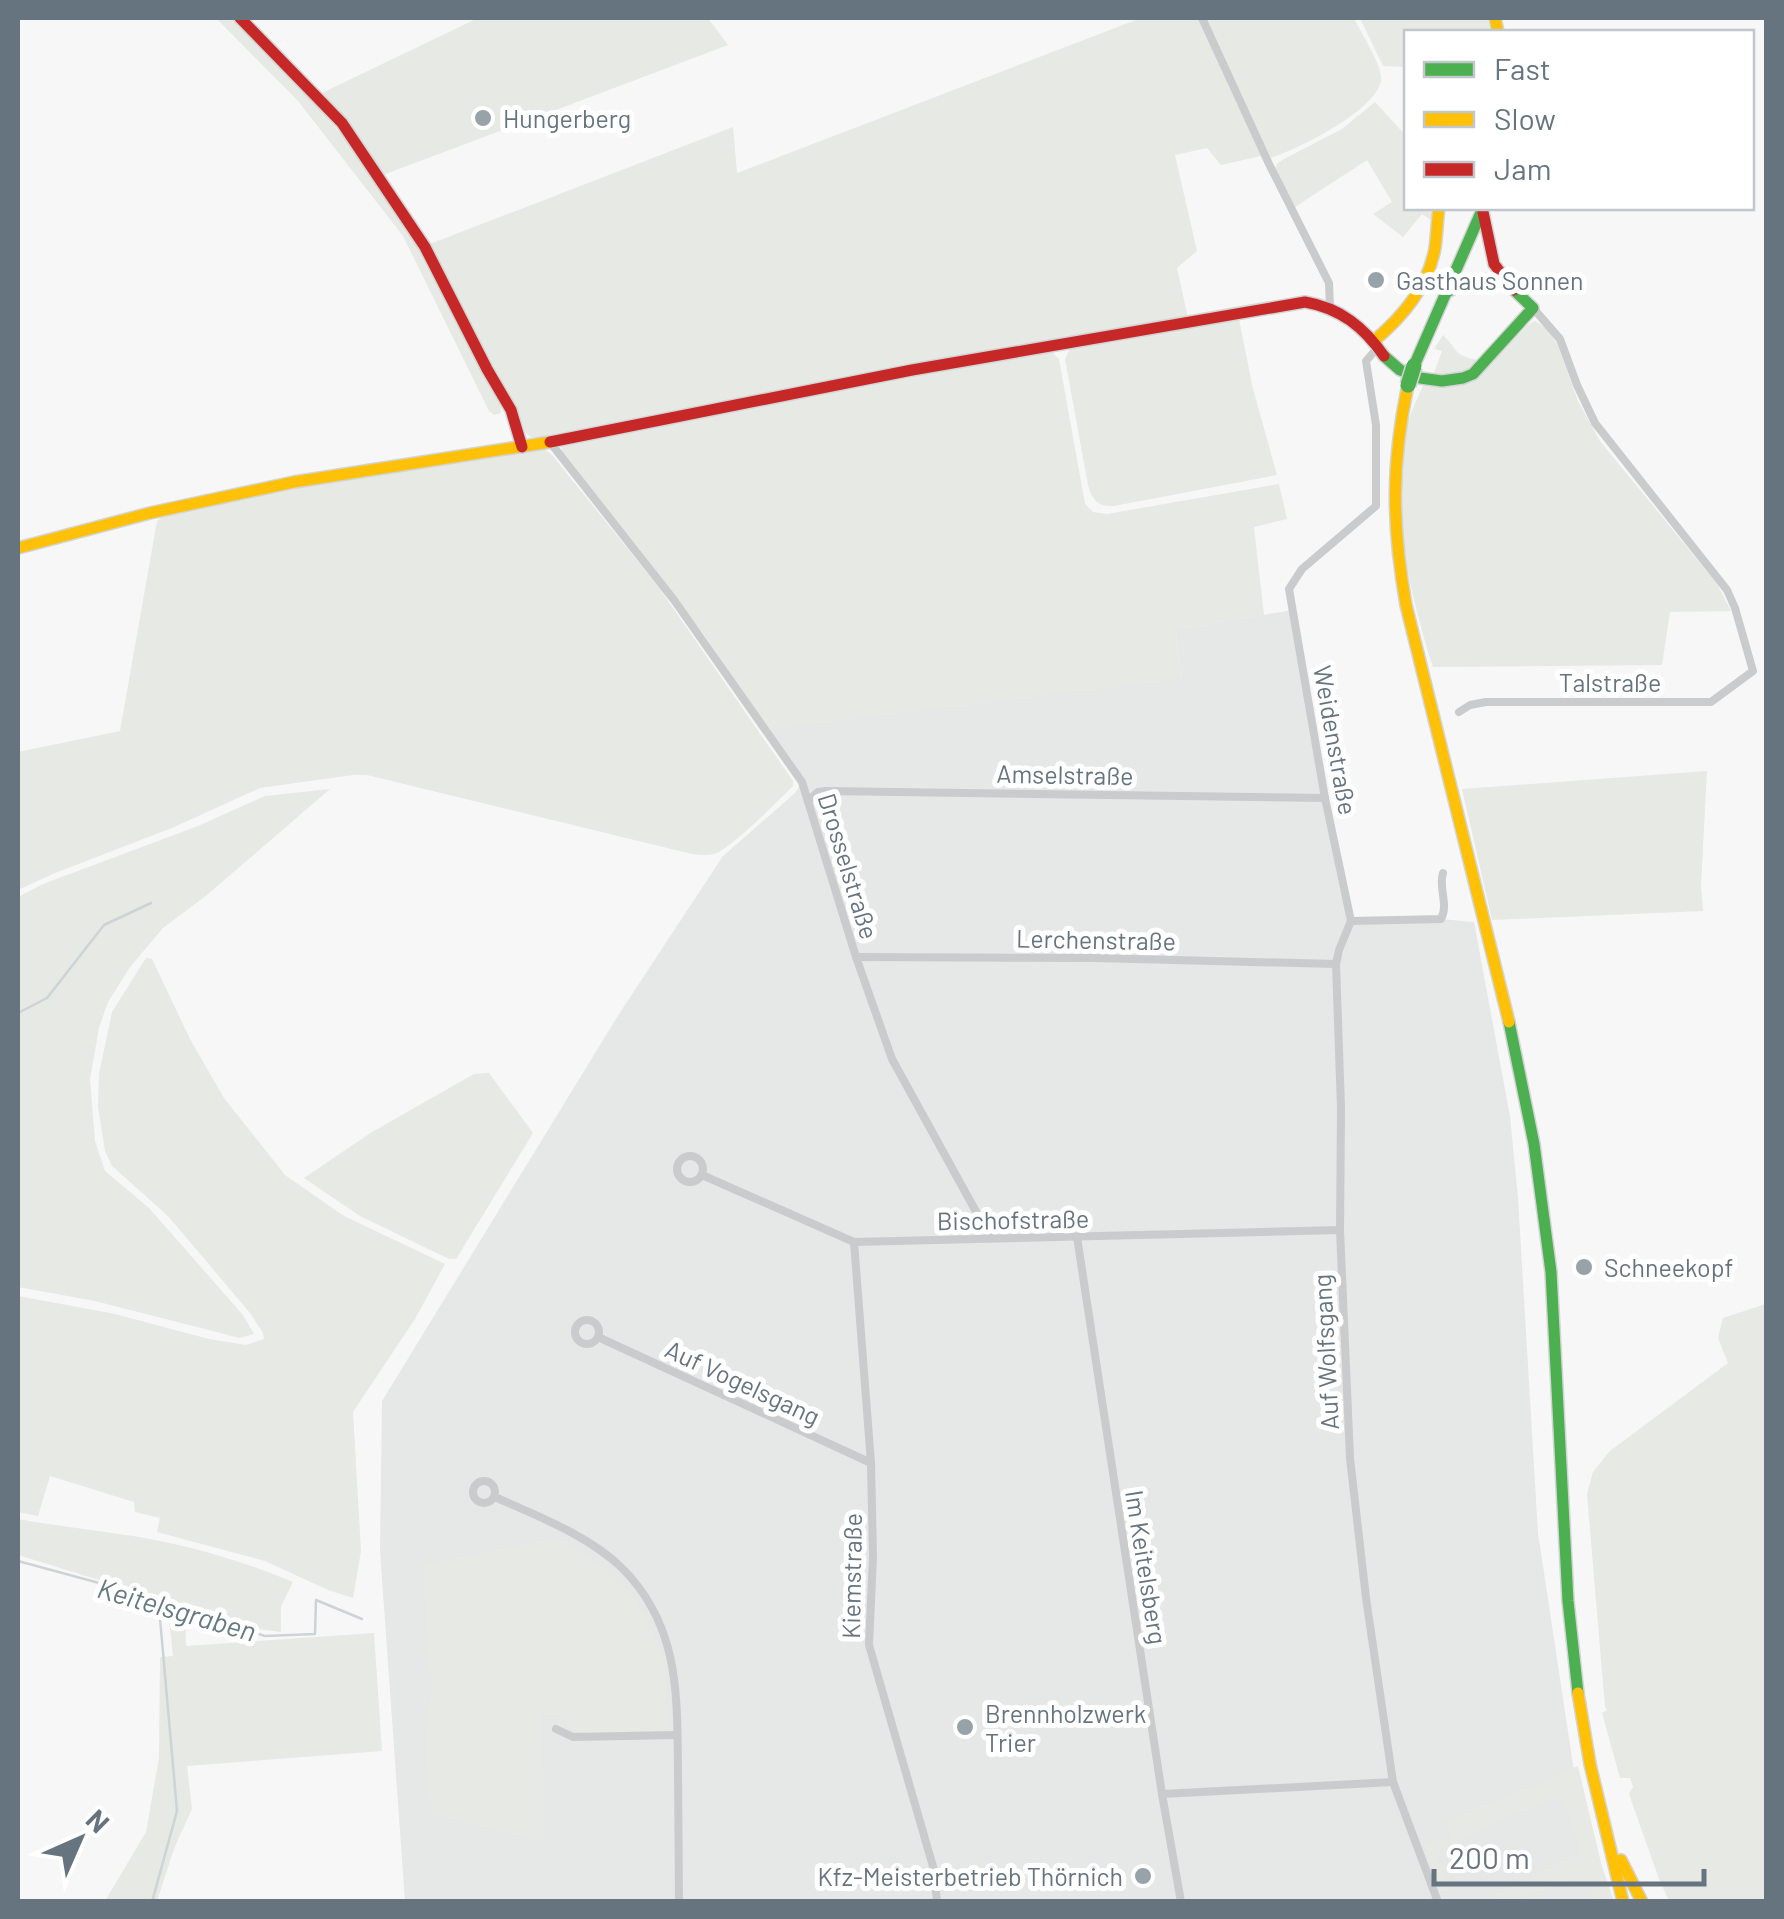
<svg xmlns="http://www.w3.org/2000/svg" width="1784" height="1919" font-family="Barlow,sans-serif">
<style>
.built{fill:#e6e7e7}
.green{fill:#e6e9e4}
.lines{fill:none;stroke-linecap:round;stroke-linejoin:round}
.stream{stroke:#ccd4d7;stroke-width:2.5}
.fast-casing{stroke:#d3d4d5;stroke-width:14}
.slow-casing{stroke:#d3d4d5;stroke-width:14}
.jam-casing{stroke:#d3d4d5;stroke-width:14}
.street{stroke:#cacbcc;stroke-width:8}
.fast{stroke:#4caf50;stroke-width:11}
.slow{stroke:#ffc107;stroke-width:11}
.jam{stroke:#c62828;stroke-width:11}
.fast-bridge-casing{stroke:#d3d4d4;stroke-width:18;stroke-linecap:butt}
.fast-bridge{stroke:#4caf50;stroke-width:15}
.poi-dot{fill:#98a2a9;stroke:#fff;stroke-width:4}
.labels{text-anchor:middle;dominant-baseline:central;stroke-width:10;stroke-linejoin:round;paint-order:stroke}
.poi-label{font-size:25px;fill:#65747f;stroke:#fff;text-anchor:start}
.street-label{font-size:25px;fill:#65747f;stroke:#fff}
.water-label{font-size:28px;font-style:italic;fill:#657a81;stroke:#fff}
</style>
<rect width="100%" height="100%" fill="#f7f7f7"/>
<path class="built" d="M1293,610L1350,920L1441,919L1474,922L1510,1116L1518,1198L1538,1533L1587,1857L1605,1901H405L380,1551L382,1401L619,1014L723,856L795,793L802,782L764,728L1182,678L1176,629Z"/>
<g class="green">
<path d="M216,18H233C297,80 357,147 406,222C434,265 453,314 475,360C483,377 502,395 501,413L494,415L489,411L403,236L298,101Z"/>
<path d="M478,18H708L728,45L383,175L322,96L324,92Z"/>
<path d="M1141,18H1198L1261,156L1221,165L1207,148L1175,155L1197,251L1177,268L1188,318L540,438L531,437L526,433L517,411L500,383L430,244L733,127L737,173Z"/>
<path d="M1204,18H1354C1361,33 1379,60 1381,76C1385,107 1295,151 1270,158Z"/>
<path d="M1360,18H1488L1490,32H1406V67L1383,66Z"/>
<path d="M1375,102L1406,136V208H1431V220L1422,214L1403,237L1373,214L1392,202L1367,160L1295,207L1275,169L1277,164L1284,159L1342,129Z"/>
<path d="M1239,319L1253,389L1277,475L1114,506C1098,507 1092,500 1088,485L1065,359L1070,349Z"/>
<path d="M1535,321L1547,328L1557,343L1578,401L1600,441L1717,584L1731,611L1670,612L1662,665L1433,667C1410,595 1386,496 1408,422C1412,409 1418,397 1423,386L1451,387L1473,380L1528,325Z"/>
<path d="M1443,335C1458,349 1452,355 1477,360L1475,365C1461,374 1450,376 1434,373L1442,351L1434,349Z"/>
<path d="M1052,352L1059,359L1085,504L1093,512L1107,514L1279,484L1287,519L1254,527L1264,615L1176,629L1182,679L769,730L704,635L636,545L561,452L562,444L845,387Z"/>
<path d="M540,446L552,455L657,585L793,781V786C777,802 735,844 717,853C709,856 700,855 692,854L367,775H353L260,788L172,828L55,873L18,890V752L120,731L157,521L166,514L254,495Z"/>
<path d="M1707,771L1701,885L1703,911L1492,920L1462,789Z"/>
<path d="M330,789L207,895L163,928L130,967L108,1002L99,1028L90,1079L95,1141L105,1171L149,1208L171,1233L243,1315L254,1334L240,1338L95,1301L18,1287V897L43,884L198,826L265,796Z"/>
<path d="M146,958L152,959L190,1039L224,1098L285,1175L344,1216L445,1264L415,1319L353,1412L361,1551L353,1598L328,1590L265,1561L157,1532L160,1518L135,1512L134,1502L50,1476L38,1516L18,1512V1296L115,1314L209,1339L246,1345L264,1339L263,1333L250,1313L168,1216L112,1166L105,1151L98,1107L99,1074L112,1012Z"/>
<path d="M489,1073L533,1133L456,1259H449L360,1216L304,1178L372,1132L474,1074Z"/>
<path d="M1766,1304V1901H1669L1659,1879L1629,1794L1633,1787L1630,1778H1620L1602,1713L1607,1710L1605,1707L1587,1494L1593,1472L1610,1451L1728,1363L1718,1338L1723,1318Z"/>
<path d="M18,1519C51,1525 85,1529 119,1534C178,1542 238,1559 293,1582L281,1606V1632L259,1629L185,1606L186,1646L374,1633L382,1751L187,1766L192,1809L175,1846L157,1901H105L146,1832L159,1758L160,1657L173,1656L167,1601L18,1555Z"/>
<path d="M557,1538C611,1563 656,1611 665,1672C667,1690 666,1709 667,1727L663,1731L581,1733C559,1725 575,1714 541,1715L543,1842L431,1814L427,1748L431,1688L424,1564Z"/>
<path d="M1578,1766L1602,1867L1614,1901H1594L1591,1889H1581L1576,1878L1513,1901H1484L1582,1852L1563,1797C1518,1810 1477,1831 1436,1854L1449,1893L1442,1892L1424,1845L1452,1836L1445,1822Z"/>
</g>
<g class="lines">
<g class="stream">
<path d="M18,1013L47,998L104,925L151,903"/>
<path d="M18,1561L136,1593L159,1604L265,1636L315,1634L316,1600L362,1619"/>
<path d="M152,1902L177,1811L159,1607"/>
</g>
<defs>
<g id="fast">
<path d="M1447,292C1469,280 1485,274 1508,286"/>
<path d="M1384,356L1400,370L1420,378L1442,381L1463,378L1473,374L1533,308L1514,290"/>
<path d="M1414,366L1483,208"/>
<path d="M1509,1022L1534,1144L1551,1272L1568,1601L1578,1693"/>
</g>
<g id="slow">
<path d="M1495,18L1498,32"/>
<path d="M1374,341C1403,316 1428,287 1435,248C1437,235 1437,221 1439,208"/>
<path d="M1408,385C1391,465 1392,525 1406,605L1509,1022"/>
<path d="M18,548L150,513L294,482L550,442"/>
<path d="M1578,1693L1590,1764L1623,1902"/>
<path d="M1621,1860L1642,1902"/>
</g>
<g id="jam">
<path d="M240,18L342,123L425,247L487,369L511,410L522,447"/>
<path d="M1483,212L1494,264L1514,290"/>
<path d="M550,442L912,370L1305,302C1340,308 1364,327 1384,356"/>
</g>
</defs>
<use href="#fast" class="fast-casing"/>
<use href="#slow" class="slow-casing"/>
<use href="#jam" class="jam-casing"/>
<g class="street">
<path d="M1202,18L1269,164L1329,283L1330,307"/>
<path d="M1378,347L1366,361L1376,425V506L1302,569L1289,589L1325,798L1351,921L1441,919C1449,904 1438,888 1443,873"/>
<path d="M549,441L674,600L802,782L856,957L892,1059L990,1237"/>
<path d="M1459,712L1470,705L1486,702H1711L1753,671L1735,608L1727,590L1595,423L1577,385L1560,339L1533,308"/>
<path d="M808,801L818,792L826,791L1325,798"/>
<path d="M1351,921L1339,950L1336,964L1341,1108L1340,1230L1350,1458L1366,1598L1393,1782L1438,1902"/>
<path d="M856,957L1094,958L1336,964"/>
<circle cx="690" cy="1169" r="13"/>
<path d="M702,1175L854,1242L1340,1230"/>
<path d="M1077,1237L1162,1794L1181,1902"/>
<path d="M854,1242L871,1463L873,1556L869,1645L934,1870L937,1902"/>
<circle cx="587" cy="1332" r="12"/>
<path d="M598,1337L871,1463"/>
<circle cx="484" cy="1492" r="11"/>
<path d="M495,1497C537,1516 588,1535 622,1568C680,1626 677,1695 678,1770C678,1814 679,1858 679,1902"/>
<path d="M556,1729L573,1737L677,1735"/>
<path d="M1162,1794L1393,1782"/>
</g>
<use href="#fast" class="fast"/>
<use href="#slow" class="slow"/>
<use href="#jam" class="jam"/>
<defs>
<path id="fast-bridge" d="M1408,385L1414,366"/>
</defs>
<use href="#fast-bridge" class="fast-bridge-casing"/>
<use href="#fast-bridge" class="fast-bridge"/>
</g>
<g class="poi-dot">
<circle cx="483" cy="118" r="10"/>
<circle cx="1376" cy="280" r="10"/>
<circle cx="1584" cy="1267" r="10"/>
<circle cx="965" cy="1727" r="10"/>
<circle cx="1143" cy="1876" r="10"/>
</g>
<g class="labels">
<g class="poi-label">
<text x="503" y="118">Hungerberg</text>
<text x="1396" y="280">Gasthaus Sonnen</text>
<text x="1604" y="1267">Schneekopf</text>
<text x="985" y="1713">Brennholzwerk<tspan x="985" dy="29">Trier</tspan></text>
<text x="1123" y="1876" text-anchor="end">Kfz-Meisterbetrieb Thörnich</text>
</g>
<g class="street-label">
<text x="1610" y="682">Talstraße</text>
<text transform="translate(1336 740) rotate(80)">Weidenstraße</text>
<text transform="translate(1065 774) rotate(1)">Amselstraße</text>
<text transform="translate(849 866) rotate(73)">Drosselstraße</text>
<text transform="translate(1096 939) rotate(1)">Lerchenstraße</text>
<text transform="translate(1013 1219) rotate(-1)">Bischofstraße</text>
<text transform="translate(1325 1352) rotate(-93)">Auf Wolfsgang</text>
<text transform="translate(743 1382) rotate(25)">Auf Vogelsgang</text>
<text transform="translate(1147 1567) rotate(81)">Im Keitelsberg</text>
<text transform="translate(851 1576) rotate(-89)">Kiemstraße</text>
</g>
<g class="water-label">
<text transform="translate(177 1609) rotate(16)">Keitelsgraben</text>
</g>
</g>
<rect width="1784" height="1919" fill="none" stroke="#65747f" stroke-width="40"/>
<rect x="1404" y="30" width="350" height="180" fill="#ffffff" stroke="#c1c7cc" stroke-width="2.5"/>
<rect x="1424" y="62" width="50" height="15" fill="#4caf50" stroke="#c1c7cc" stroke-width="2.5"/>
<text x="1494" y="80" font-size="30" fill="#65747f">Fast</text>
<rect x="1424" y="112" width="50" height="15" fill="#ffc107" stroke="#c1c7cc" stroke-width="2.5"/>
<text x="1494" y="130" font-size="30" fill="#65747f">Slow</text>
<rect x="1424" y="162" width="50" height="15" fill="#c62828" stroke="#c1c7cc" stroke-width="2.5"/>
<text x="1494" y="180" font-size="30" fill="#65747f">Jam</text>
<g transform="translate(80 1839) rotate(45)" stroke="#ffffff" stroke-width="8" paint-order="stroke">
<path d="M0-8L18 38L0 25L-18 38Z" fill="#65747f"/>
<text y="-15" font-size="28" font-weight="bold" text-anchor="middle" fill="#65747f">N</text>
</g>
<path d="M1434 1869v15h270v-15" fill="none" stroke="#65747f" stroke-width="5"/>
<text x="1449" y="1869" font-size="30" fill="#65747f" stroke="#ffffff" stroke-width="8" paint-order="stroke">200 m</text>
</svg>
